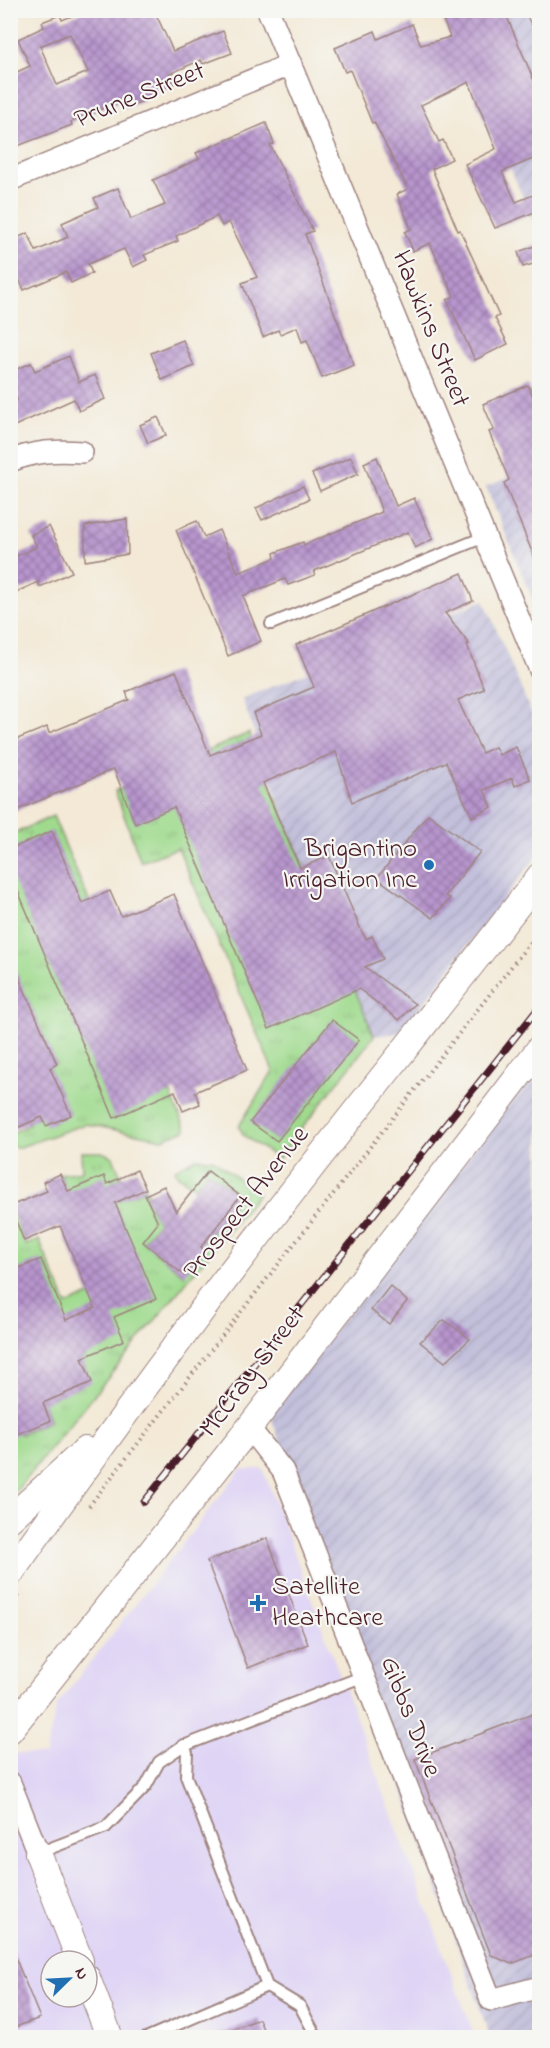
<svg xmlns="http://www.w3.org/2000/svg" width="550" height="2048" font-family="'Indie Flower',sans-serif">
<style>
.built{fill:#dfd4f5;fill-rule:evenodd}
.industrial{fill:url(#industrial-furrows)}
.grass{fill:url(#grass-tufts);stroke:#747c5c;stroke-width:1.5}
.building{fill:url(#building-cross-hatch);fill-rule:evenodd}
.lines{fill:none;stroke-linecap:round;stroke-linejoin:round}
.service-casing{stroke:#9e8480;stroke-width:14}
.minor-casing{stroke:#9e8480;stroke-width:24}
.tertiary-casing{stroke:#9e8480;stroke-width:28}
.path{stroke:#9e8480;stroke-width:4;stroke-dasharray:1.5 4.5;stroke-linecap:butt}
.service{stroke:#fff;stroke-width:10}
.minor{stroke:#fff;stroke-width:21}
.tertiary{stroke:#fff;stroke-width:26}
.rail-casing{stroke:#4a1f2b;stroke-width:7}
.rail{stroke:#f6f6f2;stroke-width:4.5;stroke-dasharray:14;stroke-linecap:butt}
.poi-dot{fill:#1f6fb2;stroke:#f6f6f2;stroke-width:2}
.labels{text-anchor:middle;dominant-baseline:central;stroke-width:4.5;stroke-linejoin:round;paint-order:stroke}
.street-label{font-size:27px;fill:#4a1f2b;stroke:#f6f6f2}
.poi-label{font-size:27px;fill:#4a1f2b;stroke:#f6f6f2;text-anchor:end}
</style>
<defs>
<pattern id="industrial-furrows" width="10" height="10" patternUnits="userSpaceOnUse" patternTransform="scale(1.5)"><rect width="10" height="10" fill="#c3c0db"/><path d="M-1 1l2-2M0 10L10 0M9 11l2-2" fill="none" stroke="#a9a5bc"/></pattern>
<pattern id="grass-tufts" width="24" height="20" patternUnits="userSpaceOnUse" patternTransform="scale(1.5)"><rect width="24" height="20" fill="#9fda8d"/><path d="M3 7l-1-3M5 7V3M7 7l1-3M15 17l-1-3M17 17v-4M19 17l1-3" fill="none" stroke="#8abb7a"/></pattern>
<pattern id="building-cross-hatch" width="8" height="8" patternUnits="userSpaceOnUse" patternTransform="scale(1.5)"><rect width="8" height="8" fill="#b795cd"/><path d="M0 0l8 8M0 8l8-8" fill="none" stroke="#9779a7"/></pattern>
</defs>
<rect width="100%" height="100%" fill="#f6f6f2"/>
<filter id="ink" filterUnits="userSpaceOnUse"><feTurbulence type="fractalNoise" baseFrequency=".0167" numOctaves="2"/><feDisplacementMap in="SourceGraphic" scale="12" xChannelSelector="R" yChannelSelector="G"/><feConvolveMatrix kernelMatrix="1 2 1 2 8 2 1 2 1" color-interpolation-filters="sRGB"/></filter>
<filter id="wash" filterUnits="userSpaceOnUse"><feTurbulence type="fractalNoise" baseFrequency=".008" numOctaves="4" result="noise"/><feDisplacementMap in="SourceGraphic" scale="24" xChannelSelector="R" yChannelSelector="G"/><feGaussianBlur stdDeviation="1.35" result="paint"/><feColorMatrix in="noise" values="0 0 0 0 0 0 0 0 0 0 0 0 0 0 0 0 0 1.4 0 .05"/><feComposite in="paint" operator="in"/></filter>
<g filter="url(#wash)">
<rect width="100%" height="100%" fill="#f3e9d6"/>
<path class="built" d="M241,1469H263L475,2037H11L10,1753L45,1755L57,1705ZM51,1961H87V1997H51Z"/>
<g class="industrial">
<path d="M443,11H539V235Z"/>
<path d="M539,465V614L486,487Z"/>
<path d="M484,600L539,731V853L400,1033L374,1036L292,836L242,699Z"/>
<path d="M539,1065V2037H490L270,1414Z"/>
</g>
<g class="grass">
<path d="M249,733L374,1036L278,1159L243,1135L239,1126L273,1071L178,848L141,862L115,791Z"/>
<path d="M53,816L186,1130L163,1139L85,1124L20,1147H12L10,1134L29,1125L11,1082V835Z"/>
<path d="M81,1152H102L113,1157L129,1196L146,1189L148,1194L145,1195L158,1223L143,1242L184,1275L165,1219L175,1214L207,1239L240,1196L208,1171L195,1187L178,1176L175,1169L196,1158L213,1159L258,1194L11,1497L10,1412L21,1434L50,1421L11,1324V1208L26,1245L39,1240L67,1305L108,1287L60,1174L82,1171Z"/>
</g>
<g id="blocks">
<g class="building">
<path d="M87,10H154L173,51L223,31L232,53L203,64L201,60L169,74L174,84L149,95L150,98L125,108L122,100L71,122L72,125L10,149V75L30,66L18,39L44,27L42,22L60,15L62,20ZM70,34L88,72L57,85L40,46Z"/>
<path d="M439,10H504L540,95V156L502,172L516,202L540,192V210L495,228L465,164L496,149L469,82L421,105L439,142L443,140L452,159L432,169L458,231L460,230L499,316L495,318L508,344L475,360L447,300L454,296L430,243L413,251L405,232L411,229L397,194L408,189L374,122L372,123L350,70L345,72L335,48L375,31L378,39L412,24L421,45L450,37Z"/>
<path d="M266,123L274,144L270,145L313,231L305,234L354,365L322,378L307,340L302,342L297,327L280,334L278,330L263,337L242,283L257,277L229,222L222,226L217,216L176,236L178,241L144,255L147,260L133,267L124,249L88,264L92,273L71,283L66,272L24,290L10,259V241L28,233L36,251L68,237L62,223L98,207L94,198L118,188L131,219L165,205L153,180L199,159L196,153Z"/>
<path d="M540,244V262L523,267L518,252Z"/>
<path d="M183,340L194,366L162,380L151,353Z"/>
<path d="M69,356L79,382L95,375L105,399L79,411L74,399L10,428V403L17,400L10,386V372L31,363L35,371Z"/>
<path d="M528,385L540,412L539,569L504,483L509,480L489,432L494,430L483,404Z"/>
<path d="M158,417L166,435L148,443L140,425Z"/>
<path d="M351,457L358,474L320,491L312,474Z"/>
<path d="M377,457L396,506L414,498L433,539L415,548L408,532L314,571L315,575L288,585L285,579L243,596L261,641L228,656L176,530L197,521L204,537L219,530L238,573L275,558L274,553L303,542L304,545L382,512L364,463Z"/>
<path d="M303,486L309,499L262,520L256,508Z"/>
<path d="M127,519L128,554L85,561V526Z"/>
<path d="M49,526L72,572L40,587L38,582L10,595V559L37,547L31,535Z"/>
<path d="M462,573L473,601L445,613L469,644L467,645L484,689L458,700L482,753L495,747L499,755L516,747L530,779L515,786L512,778L484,790L492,807L472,817L446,762L352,802L336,752L263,783L300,868L329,856L361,930L366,939L372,936L383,959L365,967L415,1004L399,1020L359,989L269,1029L174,807L135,824L114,769L10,813V742L47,727L49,733L129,700L126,692L176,671L210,755L261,734L253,713L314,687L296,645Z"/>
<path d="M428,814L480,852L445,896L450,898L433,918L377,878Z"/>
<path d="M52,831L82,903L110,891L121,916L174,894L247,1070L195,1092L200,1104L183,1111L175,1091L114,1118L10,872V849Z"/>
<path d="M10,957L57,1064L50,1068L71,1115L46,1126L42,1117L10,1131Z"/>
<path d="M332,1020L359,1040L277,1141L250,1122Z"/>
<path d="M137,1170L146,1189L115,1203L156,1299L114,1317L124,1340L82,1358L92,1382L43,1403L50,1421L10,1437V1272L41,1259L66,1320L95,1308L60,1226L24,1241L10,1206L47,1191L43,1182L60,1174L68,1191L104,1176L107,1184Z"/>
<path d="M208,1171L240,1196L201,1247L204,1250L184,1275L143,1242L158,1223L145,1195L164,1186L176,1212Z"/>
<path d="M390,1286L407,1301L389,1324L371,1310Z"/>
<path d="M444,1320L470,1339L445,1362L420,1342Z"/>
<path d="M267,1538L308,1644L248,1668L207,1561Z"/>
<path d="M540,1711V1953L511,1964L491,1955L415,1759Z"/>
<path d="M10,1945L40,2018L10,2029Z"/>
<path d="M259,2019L266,2037H215V2036Z"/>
</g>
</g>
</g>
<g filter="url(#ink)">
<use href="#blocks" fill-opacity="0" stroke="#9e8480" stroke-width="1.5"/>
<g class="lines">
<defs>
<g id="service">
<path d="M271,624L484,537"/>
<path d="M184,1745L187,1753L186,1776L267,1986L300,2006L317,2038"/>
<path d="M38,1853L106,1827L146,1786L159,1762L181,1747L364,1676"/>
<path d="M146,2038L267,1986"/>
</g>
<g id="minor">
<path d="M268,10L540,670"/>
<path d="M537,10L540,17"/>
<path d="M10,180L291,64"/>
<path d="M10,461C35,451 56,450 82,452"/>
<path d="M249,1428L283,1471L491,2000L540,1987"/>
<path d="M10,1783L38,1853"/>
</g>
<g id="tertiary">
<path d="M10,1519L85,1450"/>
<path d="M10,1574C103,1443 198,1313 296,1187C377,1083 460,981 540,876"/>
<path d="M10,1730L249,1428L540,1048"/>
<path d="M38,1853L80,1961"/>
<path d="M87,1978L110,2038"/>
</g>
</defs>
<use href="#service" class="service-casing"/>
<use href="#minor" class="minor-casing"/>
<use href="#tertiary" class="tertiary-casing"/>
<g class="path">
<path d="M89,1506L540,930"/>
<path d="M10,1606L19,1594"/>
</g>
<use href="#service" class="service"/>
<use href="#minor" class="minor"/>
<use href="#tertiary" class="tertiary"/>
<defs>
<path id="rail" d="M144,1502L540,1006"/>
</defs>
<use href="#rail" class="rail-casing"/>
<use href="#rail" class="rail"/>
</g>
</g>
<g class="poi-dot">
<circle cx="429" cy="865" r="6"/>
<path d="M255 1594h6v6h6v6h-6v6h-6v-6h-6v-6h6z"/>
</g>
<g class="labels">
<g class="street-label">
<text transform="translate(140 96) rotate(-22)">Prune Street</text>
<text transform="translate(430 329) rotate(68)">Hawkins Street</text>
<text transform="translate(247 1203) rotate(-52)">Prospect Avenue</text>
<text transform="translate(253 1372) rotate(-53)">McCray Street</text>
<text transform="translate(410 1717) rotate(69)">Gibbs Drive</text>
</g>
<g class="poi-label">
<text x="417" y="849">Brigantino<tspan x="417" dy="31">Irrigation Inc</tspan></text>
<text x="272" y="1587" text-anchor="start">Satellite<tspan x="272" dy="31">Heathcare</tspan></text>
</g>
</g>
<rect width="550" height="2048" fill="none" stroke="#f6f6f2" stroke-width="36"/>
<g transform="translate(69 1979) rotate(66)"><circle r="28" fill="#f6f6f2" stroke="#b1a0a2" stroke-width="1.5"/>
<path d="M0-4.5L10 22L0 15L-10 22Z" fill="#1f6fb2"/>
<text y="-9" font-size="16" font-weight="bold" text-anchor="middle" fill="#4a1f2b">N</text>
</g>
</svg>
